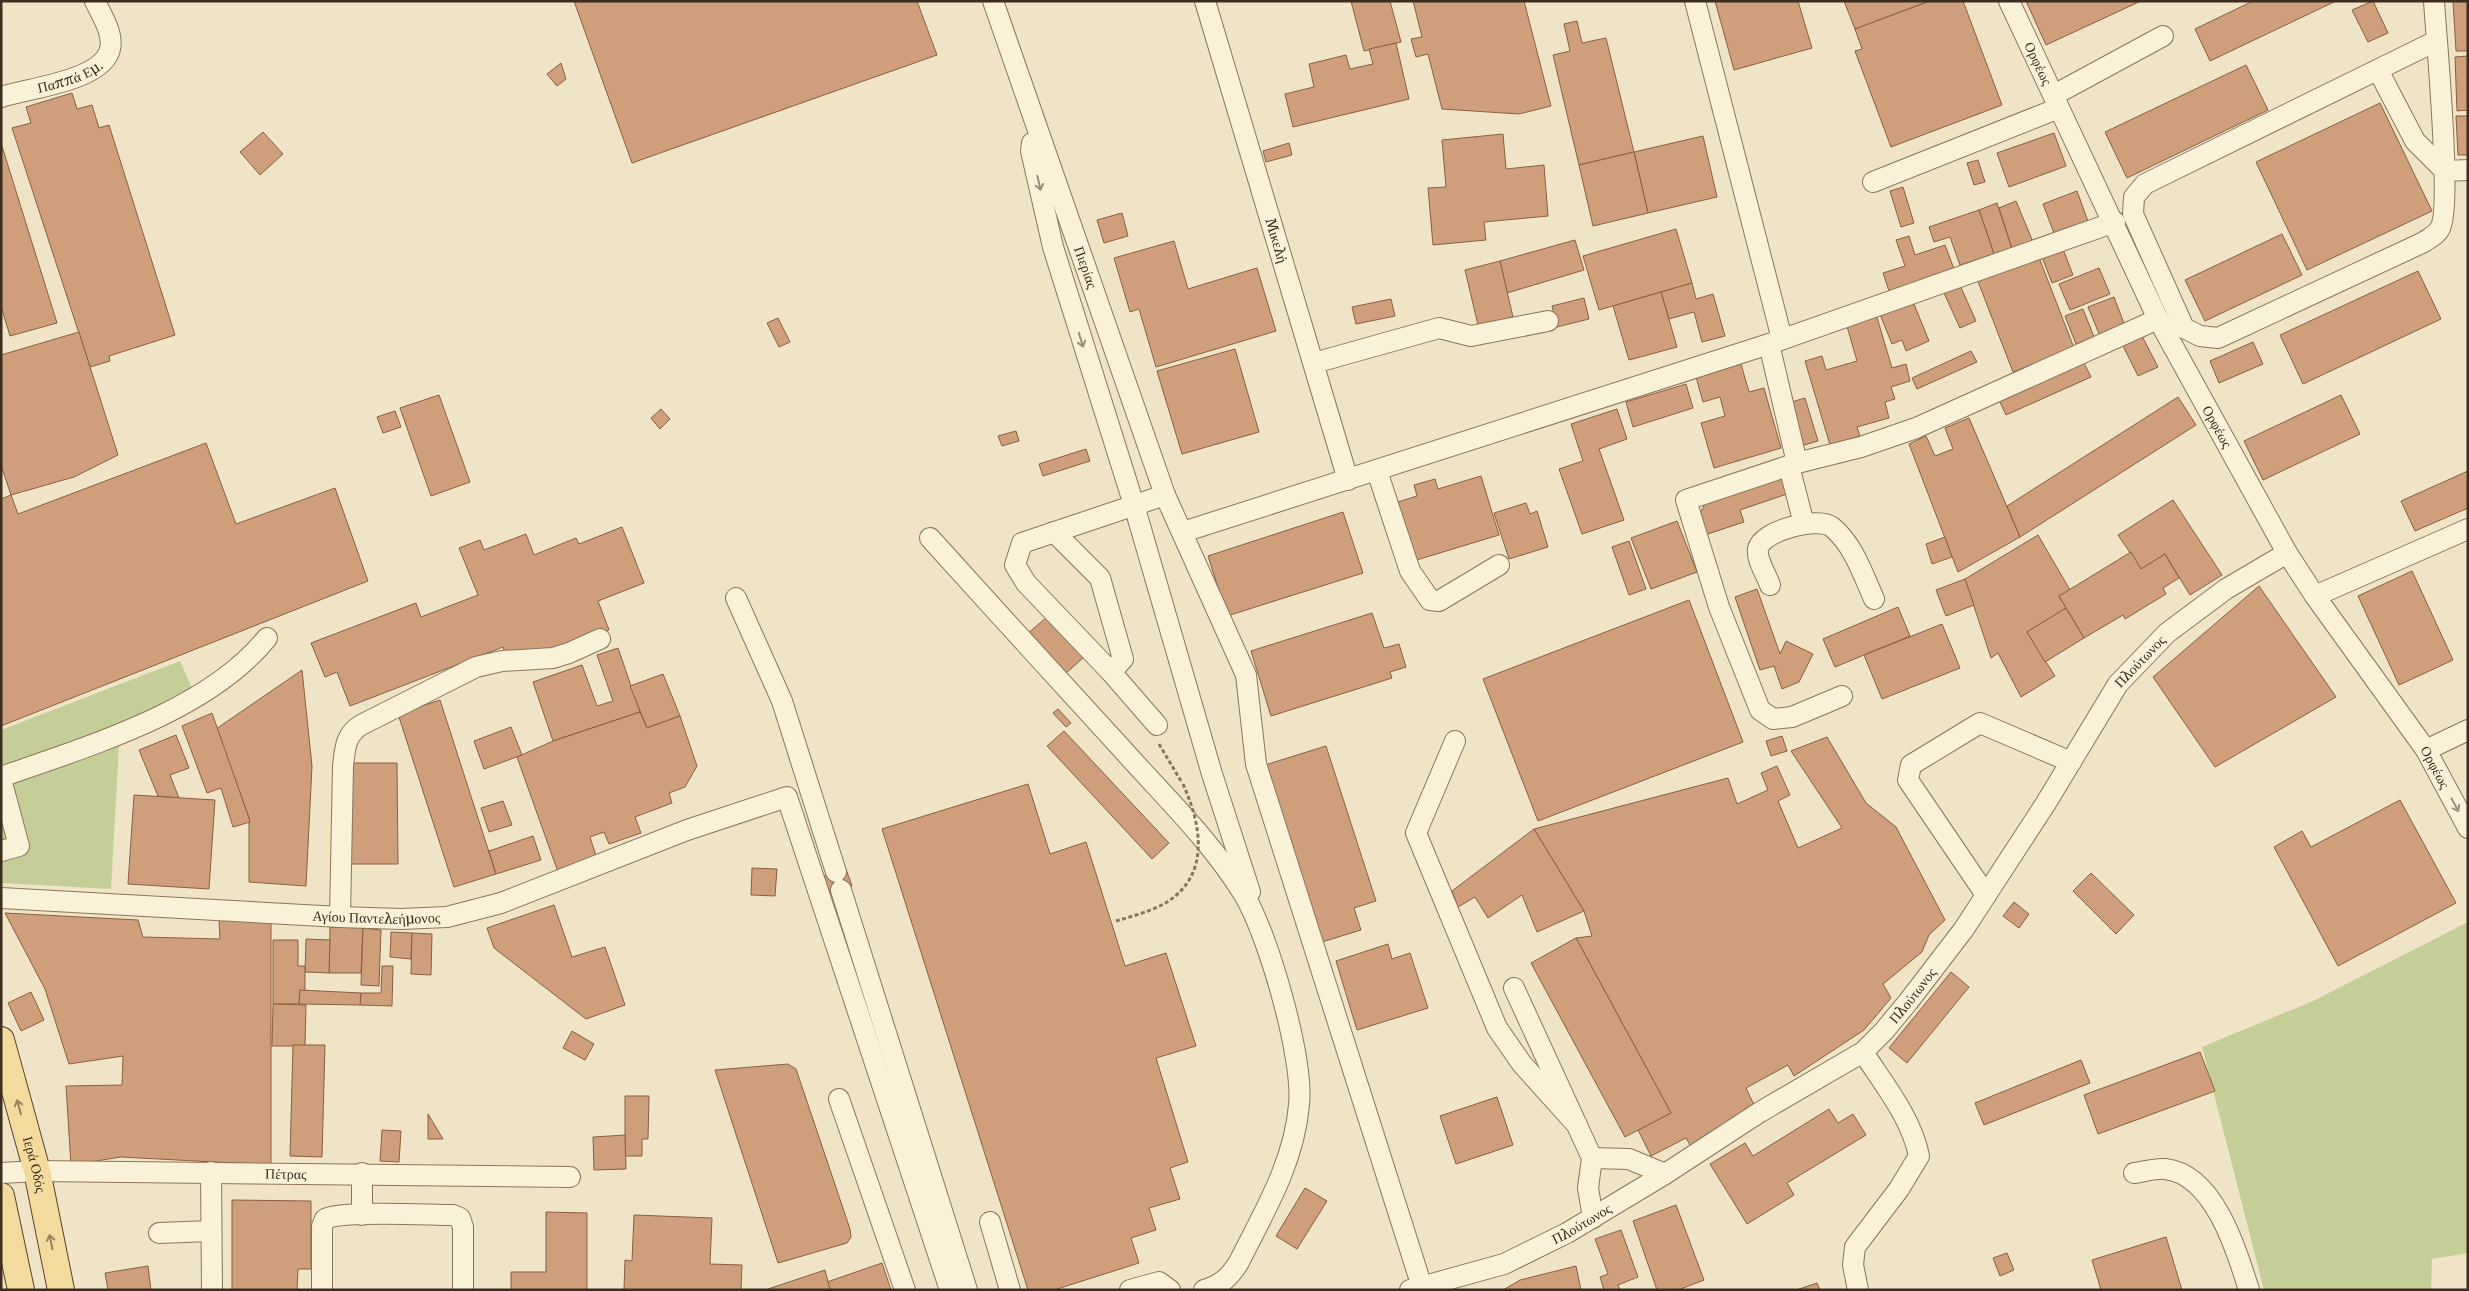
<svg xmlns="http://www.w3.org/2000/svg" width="2469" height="1291" font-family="Merriweather,serif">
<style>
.green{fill:#c6ce98}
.building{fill:#ce9f7a;stroke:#8b5f40}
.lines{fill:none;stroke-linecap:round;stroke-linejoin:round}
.minor-casing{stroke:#8b765b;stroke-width:22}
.major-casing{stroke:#59432f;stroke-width:28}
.path{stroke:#8b765b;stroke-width:3;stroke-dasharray:4 2.5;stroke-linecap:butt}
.minor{stroke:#faf1d9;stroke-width:20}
.major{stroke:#f3da9d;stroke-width:26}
.path-bridge{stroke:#8b765b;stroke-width:3;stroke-dasharray:4 2.5;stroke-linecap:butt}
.oneway{stroke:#9a8f7c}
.oneway2{stroke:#97845e}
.labels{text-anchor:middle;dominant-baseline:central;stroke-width:5;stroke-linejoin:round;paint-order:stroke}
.street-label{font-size:14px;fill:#3b2d1f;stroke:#f6eed5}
</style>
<rect width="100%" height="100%" fill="#efe4c5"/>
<g class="green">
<path d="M180,661L200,707L119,746L111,889L1,883V730Z"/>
<path d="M2468,922V1253L2432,1259L2431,1290H2264L2202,1047L2313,1001Z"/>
</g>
<g class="building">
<path d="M574,1H917L937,55L632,163Z"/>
<path d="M1351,1H1390L1401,42L1364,51Z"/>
<path d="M1413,1H1524L1551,106L1519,114L1442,109L1428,54L1416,57L1411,39L1422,37Z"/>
<path d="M1715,1H1798L1812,48L1734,70Z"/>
<path d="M1844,1H1930L1855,29Z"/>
<path d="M1930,1H1963L2002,105L1891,147L1855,51L1862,49L1855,29Z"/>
<path d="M2026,1H2141L2046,45Z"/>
<path d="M2253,1H2336L2210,61L2195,29Z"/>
<path d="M2373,1L2388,33L2368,42L2352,10Z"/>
<path d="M2453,1H2468V51H2456Z"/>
<path d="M1577,21L1582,43L1606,38L1634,152L1579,165L1553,55L1570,51L1564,24Z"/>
<path d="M1396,43L1409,99L1293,127L1285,94L1314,87L1309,64L1346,55L1350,69L1373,64L1369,49Z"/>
<path d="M2468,56V110L2457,111L2455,57Z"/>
<path d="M561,63L566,79L557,86L547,74Z"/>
<path d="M2246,65L2268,110L2127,178L2105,132Z"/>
<path d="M72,93L77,109L92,105L99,128L109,125L175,335L109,356L110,361L90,367L12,128L31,123L26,107Z"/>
<path d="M2380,103L2432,211L2307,270L2256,162Z"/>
<path d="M2456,116H2468V155H2458Z"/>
<path d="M263,132L283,154L260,175L240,152Z"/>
<path d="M2054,133L2066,166L2009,187L1997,153Z"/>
<path d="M1503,134L1506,169L1544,165L1548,216L1484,222L1486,240L1433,245L1428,188L1446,187L1442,140Z"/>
<path d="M1703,136L1717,197L1648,213L1634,152Z"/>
<path d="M1,143L57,323L10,336L1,306Z"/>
<path d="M1289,143L1292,155L1266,162L1263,151Z"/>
<path d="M1634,152L1648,213L1593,226L1579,165Z"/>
<path d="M1978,160L1985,182L1974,185L1967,163Z"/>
<path d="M1903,187L1914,223L1901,227L1890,191Z"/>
<path d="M2077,191L2089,224L2055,236L2043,204Z"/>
<path d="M2016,201L2033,242L2012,249L1999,208Z"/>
<path d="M1997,203L2012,249L1994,254L1979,210Z"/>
<path d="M1979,210L1994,254L1960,265L1950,237L1934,242L1929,227Z"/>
<path d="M1122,213L1128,236L1104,243L1097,220Z"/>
<path d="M1676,229L1692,283L1599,310L1583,256Z"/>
<path d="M2282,234L2302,275L2205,321L2185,280Z"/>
<path d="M1909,236L1915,255L1945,245L1954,269L1889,291L1883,273L1905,266L1896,240Z"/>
<path d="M1575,240L1584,270L1507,293L1500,261Z"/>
<path d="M1174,241L1188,289L1257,268L1276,331L1156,367L1139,309L1130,312L1114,258Z"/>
<path d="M2063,249L2073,275L2052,283L2042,257Z"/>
<path d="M2038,255L2074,348L2013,372L1977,279Z"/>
<path d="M1500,261L1513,317L1478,325L1465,270Z"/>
<path d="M2099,268L2110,294L2070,310L2059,284Z"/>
<path d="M2418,271L2441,319L2303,384L2280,335Z"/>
<path d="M1692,283L1696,299L1713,294L1725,336L1702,342L1694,312L1669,319L1661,292Z"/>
<path d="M1959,283L1976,321L1960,328L1943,291Z"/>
<path d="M1661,292L1677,347L1629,360L1613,306Z"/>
<path d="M2114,297L2125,326L2100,336L2088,307Z"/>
<path d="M1584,298L1589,319L1557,327L1552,306Z"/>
<path d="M1391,299L1395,316L1356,324L1352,307Z"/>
<path d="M1912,299L1929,341L1906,351L1902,340L1892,344L1879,312Z"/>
<path d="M2083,309L2094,337L2076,344L2065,316Z"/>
<path d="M1876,314L1892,368L1906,364L1910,381L1891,387L1895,399L1885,402L1889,418L1857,427L1860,436L1830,445L1805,361L1822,356L1826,370L1857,361L1846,323Z"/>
<path d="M778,318L790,342L779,347L767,323Z"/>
<path d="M79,332L118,455L74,477L11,495L1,465V355Z"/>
<path d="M2142,336L2158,367L2138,376L2123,346Z"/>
<path d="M2253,342L2263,364L2219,383L2210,361Z"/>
<path d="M1235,349L1259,432L1182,454L1157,371Z"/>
<path d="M1971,351L1977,362L1917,389L1912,378Z"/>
<path d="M2083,361L2091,377L2006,415L1999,400Z"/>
<path d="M1741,364L1749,392L1764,388L1781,448L1714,468L1701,423L1725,416L1720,397L1703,402L1696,377Z"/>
<path d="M1686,384L1693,408L1633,427L1626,402Z"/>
<path d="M439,395L470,482L431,496L400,408Z"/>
<path d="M2341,395L2360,434L2263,480L2244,441Z"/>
<path d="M2178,397L2196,425L2020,537L2007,506Z"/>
<path d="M1805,398L1818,441L1801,446L1788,403Z"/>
<path d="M661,409L670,419L660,429L651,418Z"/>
<path d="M1617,409L1627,439L1599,449L1624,520L1582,534L1559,469L1583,461L1571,424Z"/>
<path d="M395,411L401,427L383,433L377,417Z"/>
<path d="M1969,418L2020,537L1958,572L1909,444L1926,436L1935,456L1953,449L1945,428Z"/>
<path d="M1016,431L1019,441L1002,446L998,436Z"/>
<path d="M206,443L236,524L335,488L368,581L1,726V499L11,495L18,514Z"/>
<path d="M1086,449L1090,461L1043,476L1039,464Z"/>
<path d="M2468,471V508L2415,531L2401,501Z"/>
<path d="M1481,476L1499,535L1410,562L1392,504L1417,496L1414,485L1435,479L1438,489Z"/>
<path d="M1781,476L1787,494L1740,510L1744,522L1705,535L1699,515L1707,500Z"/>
<path d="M2173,500L2222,575L2190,595L2165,554L2141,569L2118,535Z"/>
<path d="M1526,503L1530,514L1537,511L1548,547L1509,559L1494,513Z"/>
<path d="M1343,512L1363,573L1227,616L1208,556Z"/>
<path d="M1677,521L1697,572L1651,589L1631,538Z"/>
<path d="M622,527L644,583L598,601L609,630L544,656L506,655L503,647L350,706L337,672L325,677L311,643L416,603L421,617L478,595L459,548L480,540L484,550L526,534L534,555L576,538L579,544Z"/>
<path d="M2038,535L2070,590L2059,596L2066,608L2027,632L2055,676L2021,697L1998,653L1991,658L1965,579Z"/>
<path d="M1945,537L1952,557L1932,564L1926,544Z"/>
<path d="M1629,541L1646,589L1629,595L1612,547Z"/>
<path d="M2131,552L2141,569L2165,554L2179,578L2163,588L2166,594L2125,619L2123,615L2084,638L2059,596Z"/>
<path d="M2412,571L2453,660L2399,685L2358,596Z"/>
<path d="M1965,579L1974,605L1946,616L1936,590Z"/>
<path d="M2259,586L2336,697L2215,767L2153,677Z"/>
<path d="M1757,589L1780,654L1786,641L1813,654L1799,682L1782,689L1774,666L1760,670L1735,597Z"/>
<path d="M1689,600L1743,742L1538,821L1483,679Z"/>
<path d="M1898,607L1910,636L1835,667L1823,639Z"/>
<path d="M2066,608L2084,638L2045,662L2027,632Z"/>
<path d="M1372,613L1384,648L1399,644L1406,667L1390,672L1392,678L1271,716L1251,651Z"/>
<path d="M1047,617L1084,657L1064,675L1027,634Z"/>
<path d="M1942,624L1960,668L1882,699L1864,655Z"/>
<path d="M618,648L640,712L553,741L533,682L582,665L597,706L613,701L597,655Z"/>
<path d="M302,670L312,766L306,886L249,882V818L216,729Z"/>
<path d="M663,674L680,716L647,728L630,686Z"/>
<path d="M440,700L496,874L454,887L398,714Z"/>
<path d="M1058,709L1071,723L1066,727L1053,713Z"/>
<path d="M640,712L647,728L680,716L697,766L685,787L669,793L672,803L635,817L641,833L609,844L604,832L590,837L597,859L558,872L517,757L553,741Z"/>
<path d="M212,713L249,818L250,822L233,827L221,788L207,793L182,726Z"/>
<path d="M511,727L522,755L484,769L474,741Z"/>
<path d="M1064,731L1169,843L1152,859L1047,746Z"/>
<path d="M176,735L189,768L170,775L179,798L158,796L139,750Z"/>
<path d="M1782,736L1787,751L1771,756L1766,741Z"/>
<path d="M1827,737L1866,803L1896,827L1945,920L1929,935L1922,952L1883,984L1891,998L1864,1030L1794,1076L1788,1065L1746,1088L1755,1107L1693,1150L1686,1138L1651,1156L1638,1130L1671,1113L1576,938L1592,936L1584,911L1534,829L1728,778L1737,804L1768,790L1761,773L1777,766L1790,795L1778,801L1798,848L1842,828L1791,751Z"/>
<path d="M1326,746L1376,901L1354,908L1361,930L1322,942L1265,765Z"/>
<path d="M345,763H397L398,864H346Z"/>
<path d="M1028,784L1050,854L1086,842L1125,966L1166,953L1196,1046L1156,1058L1188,1162L1170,1168L1180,1199L1149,1208L1156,1230L1131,1238L1139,1263L1054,1290H1028L882,829Z"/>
<path d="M134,795L215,800L209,889L128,884Z"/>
<path d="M2400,800L2456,903L2338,966L2274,847L2302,831L2311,847Z"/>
<path d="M503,801L512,825L489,832L481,808Z"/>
<path d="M1534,829L1584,911L1537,932L1522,895L1488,918L1475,897L1458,907L1452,891Z"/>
<path d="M533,836L541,860L496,874L489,851Z"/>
<path d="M752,868L777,869L775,896L751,895Z"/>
<path d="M846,869L852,886L827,894L821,877Z"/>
<path d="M2091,873L2134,915L2116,934L2073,891Z"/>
<path d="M2014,902L2029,914L2019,928L2003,916Z"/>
<path d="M554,905L572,957L605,947L625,1005L586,1019L494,948L487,928Z"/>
<path d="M5,913L138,920L143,937L220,939L219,919L271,923V1165L121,1157L71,1165L66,1086L122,1085L123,1056L69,1064L45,989Z"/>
<path d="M330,927L363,928L361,973H329Z"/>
<path d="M363,928L381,930L379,986L361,985Z"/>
<path d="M391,932L412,933L411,959L390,957Z"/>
<path d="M412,933L432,934L431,975L411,974Z"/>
<path d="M1576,938L1671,1113L1625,1137L1531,963Z"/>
<path d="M306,939L330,940L329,973L305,972Z"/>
<path d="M273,940H298V966H305V991L300,990L299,1004H273Z"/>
<path d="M1388,944L1392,959L1410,953L1428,1008L1357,1030L1336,961Z"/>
<path d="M382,966H393L392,1006L360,1005L361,993H381Z"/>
<path d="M1951,972L1969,987L1907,1063L1889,1048Z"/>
<path d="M300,990L361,993L360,1005L299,1004Z"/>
<path d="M31,992L44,1020L21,1031L8,1003Z"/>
<path d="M273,1004L306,1005L305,1046H272Z"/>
<path d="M572,1031L594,1044L585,1060L563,1048Z"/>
<path d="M293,1045H325L322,1157L290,1156Z"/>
<path d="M2200,1052L2215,1091L2098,1134L2084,1095Z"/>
<path d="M2081,1060L2090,1083L1984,1125L1975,1103Z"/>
<path d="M788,1064L796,1069L850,1229L851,1237L847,1243L778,1263L715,1070Z"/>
<path d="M625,1096H649L648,1139H642V1156H625Z"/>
<path d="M1497,1097L1513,1145L1456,1164L1440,1116Z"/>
<path d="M1829,1109L1838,1123L1853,1114L1866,1135L1787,1183L1794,1195L1747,1224L1710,1164L1745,1143L1753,1156Z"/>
<path d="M428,1114L443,1139H428Z"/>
<path d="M382,1130L401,1131L399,1162L380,1161Z"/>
<path d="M625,1135L626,1169L594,1170L593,1137Z"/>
<path d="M1305,1188L1327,1201L1297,1249L1276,1236Z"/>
<path d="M232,1200L311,1201V1269H298L297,1290H232Z"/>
<path d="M1676,1205L1704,1280L1678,1290H1657L1633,1221Z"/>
<path d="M546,1212L587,1213V1290H511V1272H546Z"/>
<path d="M634,1215L712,1218L710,1264L742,1265L741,1290H624L625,1260L632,1261Z"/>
<path d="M1621,1230L1638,1277L1618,1285L1620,1290H1604L1600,1277L1608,1274L1595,1239Z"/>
<path d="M2166,1237L2182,1290H2101L2092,1260Z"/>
<path d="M2007,1253L2014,1270L2000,1276L1993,1258Z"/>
<path d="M882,1263L891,1290H830L827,1282Z"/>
<path d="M148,1266L151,1290H108L105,1273Z"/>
<path d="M1576,1266L1581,1290H1503L1520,1280Z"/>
<path d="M825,1270L830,1290H765Z"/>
<path d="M1817,1283L1820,1290H1796Z"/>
</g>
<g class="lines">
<defs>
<g id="minor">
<path id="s1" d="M993,1L1165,495L1246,675L1256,764L1422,1287"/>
<path id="s2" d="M1205,1L1348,480"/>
<path d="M1695,1L1782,339"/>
<path id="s3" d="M2009,1L2158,319L2287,553L2315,596L2426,750L2468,828"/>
<path d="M2434,1C2436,35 2453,212 2439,230C2436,235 2428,239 2424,242L2218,338L2200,336L2184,328L2133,214L2134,197L2145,184L2436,41"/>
<path d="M2378,70L2415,141L2445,171L2468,170"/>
<path d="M2054,95L2163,36"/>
<path id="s4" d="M1,97C28,88 103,81 110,49C114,33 101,15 95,1"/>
<path d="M1032,143L1031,151L1053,247L1134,505L1212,774L1250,892"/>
<path d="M1873,182L2059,108"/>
<path d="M1769,344L1797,463"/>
<path d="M1314,363L1439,328L1471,336L1548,321"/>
<path d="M1789,466L1804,524"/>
<path d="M1377,471L1410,571L1430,600L1439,601L1499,565"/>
<path d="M1054,532L1100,578L1123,659L1111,672"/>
<path d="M1183,532L1769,344L2115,222"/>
<path d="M930,538C994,609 1058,679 1123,750C1164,796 1210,840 1243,893C1268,933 1304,1059 1299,1105C1294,1163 1264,1212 1239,1262C1230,1277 1221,1285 1204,1290"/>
<path d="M1770,585C1767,576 1756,559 1758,549C1761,531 1818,516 1832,527C1853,544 1863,574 1874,599"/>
<path d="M2315,596L2468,529"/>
<path d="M736,598L782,701L836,872"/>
<path d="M1842,696L1792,717L1773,719L1760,710L1719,607L1686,500L1797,463L1861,447L1916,428L2158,319"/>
<path d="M1157,725L1111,672L1026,583L1015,565L1022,543L1165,495"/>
<path d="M1455,741L1416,833L1497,1028L1522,1064L1577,1125"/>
<path d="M2426,750L2468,730"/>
<path d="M1,777C88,746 207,712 267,638"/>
<path d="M1,779L19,846L1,851"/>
<path d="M841,890L967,1290"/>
<path d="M1986,895L1908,780L1911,765L1980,723L2071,762"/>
<path id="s5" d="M1,898L340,917L401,919L447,917L501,903L687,830L787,797L950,1290"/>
<path d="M340,917L343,766C345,749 345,735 361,725L476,667L502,661L553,658L569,653L600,639"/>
<path d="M1514,988L1592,1158L1588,1188L1593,1218"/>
<path d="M839,1099L905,1290"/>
<path d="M1592,1158L1629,1159L1665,1174"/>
<path d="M211,1172L212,1290"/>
<path id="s6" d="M1,1173L37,1171L570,1177"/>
<path d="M2134,1173C2143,1172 2155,1168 2165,1169C2214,1174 2237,1251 2249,1290"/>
<path d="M362,1215V1173"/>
<path d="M990,1222L1010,1290"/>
<path d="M159,1233L211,1231"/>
<path d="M322,1290V1226L325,1219C343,1210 427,1215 453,1215L460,1218L463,1227V1290"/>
<path d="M1130,1290L1159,1282L1170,1290"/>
<path id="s7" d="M1410,1290L1504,1264L1567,1233L1665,1174L1760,1112L1863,1052L1884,1031L1908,1002L1964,929L2046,803L2118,684L2167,633L2226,589L2287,553"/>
<path d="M1858,1290L1853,1265L1855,1247L1899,1189L1919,1156C1911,1117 1884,1085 1863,1052"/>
</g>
<g id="major">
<path id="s8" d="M1,1040L37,1171L61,1290"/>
<path d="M1,1196L21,1290"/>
</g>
</defs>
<use href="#minor" class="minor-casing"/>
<use href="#major" class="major-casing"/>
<path class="path" d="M1159,744L1181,781"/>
<use href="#minor" class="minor"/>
<use href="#major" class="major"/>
<path class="path-bridge" d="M1116,921C1133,916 1152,911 1167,902C1211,874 1201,824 1183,784"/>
</g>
<defs><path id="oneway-shaft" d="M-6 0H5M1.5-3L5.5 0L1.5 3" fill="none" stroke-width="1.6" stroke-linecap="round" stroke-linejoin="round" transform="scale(1.25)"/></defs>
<g class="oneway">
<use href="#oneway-shaft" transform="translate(1039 183) rotate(77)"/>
<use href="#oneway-shaft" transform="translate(1081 340) rotate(73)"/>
<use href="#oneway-shaft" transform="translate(2455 805) rotate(62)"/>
</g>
<g class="oneway2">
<use href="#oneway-shaft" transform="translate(19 1107) rotate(-105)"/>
<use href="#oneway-shaft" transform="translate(51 1242) rotate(-101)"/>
</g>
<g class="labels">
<g class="street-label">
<text stroke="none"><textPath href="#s3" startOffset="69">Ορφέως</textPath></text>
<text stroke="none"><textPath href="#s4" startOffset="72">Παππά Εμ.</textPath></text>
<text stroke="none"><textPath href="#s2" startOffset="250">Μικελή</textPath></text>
<text stroke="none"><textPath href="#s1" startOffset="282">Πιερίας</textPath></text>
<text stroke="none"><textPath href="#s3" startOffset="474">Ορφέως</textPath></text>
<text stroke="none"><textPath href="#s7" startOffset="995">Πλούτωνος</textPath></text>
<text stroke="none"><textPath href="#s3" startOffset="879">Ορφέως</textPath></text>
<text stroke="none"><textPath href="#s5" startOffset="376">Αγίου Παντελεήμονος</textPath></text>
<text stroke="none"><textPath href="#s7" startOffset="590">Πλούτωνος</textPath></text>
<text stroke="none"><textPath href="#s8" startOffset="129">Ιερά Οδός</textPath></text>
<text stroke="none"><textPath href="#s6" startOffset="285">Πέτρας</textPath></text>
<text stroke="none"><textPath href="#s7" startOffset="185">Πλούτωνος</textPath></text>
</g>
</g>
<rect width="2469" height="1291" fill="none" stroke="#3b2d1f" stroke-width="5"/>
</svg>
